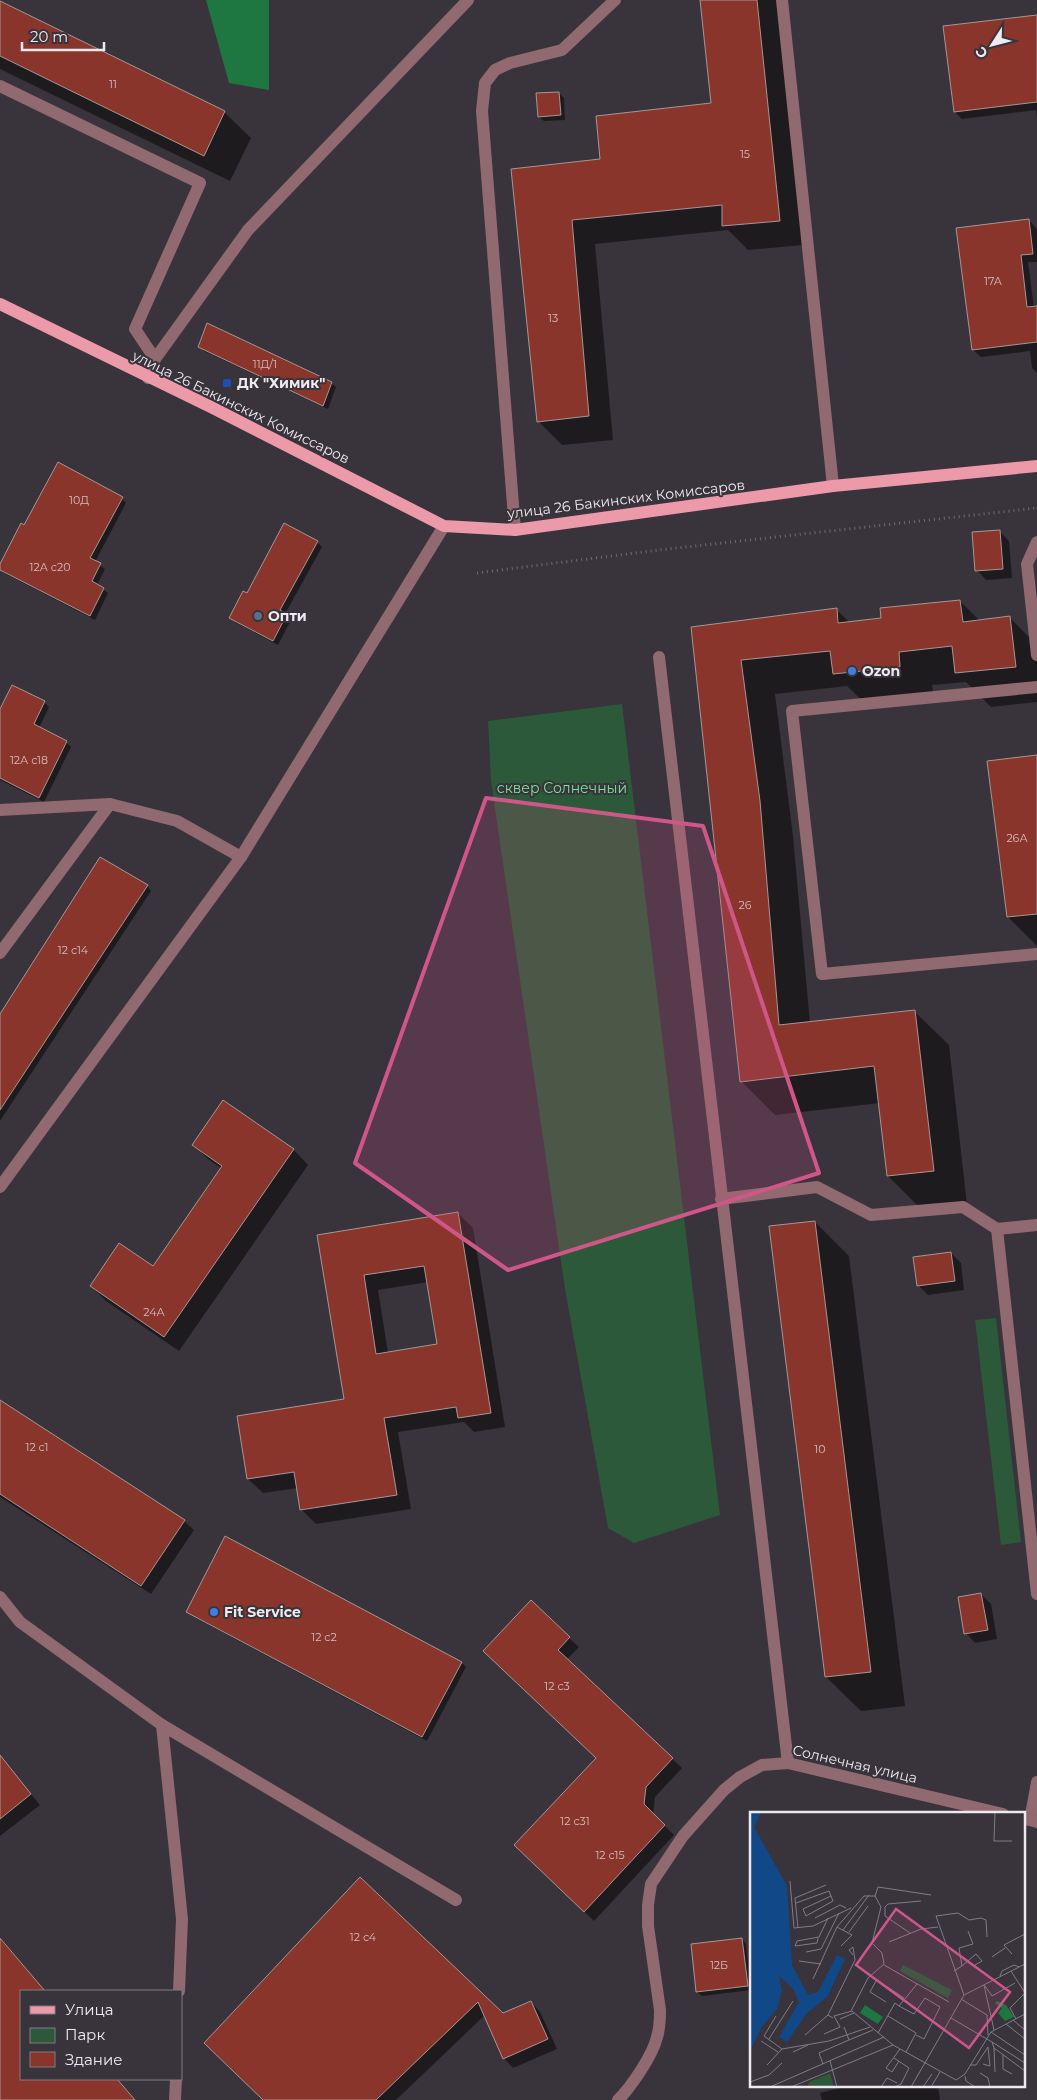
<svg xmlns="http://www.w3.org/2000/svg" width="1037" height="2100" font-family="Montserrat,sans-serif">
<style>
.green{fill:#2b5939}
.forest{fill:#1e7640}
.shadow{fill:#0007;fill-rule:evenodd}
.building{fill:#8a352c;stroke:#a59795;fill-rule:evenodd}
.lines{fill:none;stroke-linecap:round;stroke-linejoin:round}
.path{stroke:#706a71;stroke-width:3;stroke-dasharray:1 4;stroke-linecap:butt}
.lane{stroke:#916970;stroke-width:12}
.street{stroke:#916970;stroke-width:12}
.primary{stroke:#ec99aa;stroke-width:12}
.marked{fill:#cf5787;fill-opacity:0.2;stroke:#cf5787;stroke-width:4;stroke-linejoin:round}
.transit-dot{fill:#1a4fb4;stroke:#39333b;stroke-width:2}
.service-dot{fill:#5c6f8a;stroke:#39333b;stroke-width:2}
.shop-dot{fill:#3f7fe0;stroke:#39333b;stroke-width:2}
.labels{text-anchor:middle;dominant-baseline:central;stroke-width:4;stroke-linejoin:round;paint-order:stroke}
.number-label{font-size:11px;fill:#d5bdbe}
.poi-label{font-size:14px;font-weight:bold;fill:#eeeaef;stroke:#39333b;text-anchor:start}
.street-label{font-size:14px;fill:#eeeaef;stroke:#39333b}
.park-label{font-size:14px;fill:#78e599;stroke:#39333b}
.inset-road{fill:none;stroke:#817c83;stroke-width:1}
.view{fill:#cf5787;fill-opacity:0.15;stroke:#cf5787;stroke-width:2.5}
.inset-edge{fill:none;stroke:#eeeaef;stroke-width:2.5}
</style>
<rect width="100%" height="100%" fill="#39333b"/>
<g class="green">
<path d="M622,704L720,1515L634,1543L608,1528L565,1289L491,781L488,721Z"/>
<path d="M996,1318L1021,1542L1001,1545L975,1320Z"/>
</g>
<path class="forest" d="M206,0H269V90L229,83Z"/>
<g class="shadow">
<path d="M701,0H779L803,245L748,250L728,230L595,244L613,440L562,445L538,421L513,170L601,160L712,105Z"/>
<path d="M0,2L224,112L251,138L230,181L0,69Z"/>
<path d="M1037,16V118L1036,110L962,119L955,112Z"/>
<path d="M559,93L564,98L565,120L544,121L539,117Z"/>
<path d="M1029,220L1036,228L1037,233V262H1028L1034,308L1037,307V373L1032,368L1030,351L981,357L973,350Z"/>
<path d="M199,347L331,383L336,387L328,409L204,351Z"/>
<path d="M122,498L126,503L95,562L105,569L97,585L108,593L95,620L4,573L0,569L25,526Z"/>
<path d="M999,531L1009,541L1012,578L986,580L977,570Z"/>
<path d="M317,542L322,547L285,614L291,620L278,645L235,622L230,618L247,595Z"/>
<path d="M960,601L980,621L1010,618L1037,645V702L991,707L966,682L932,685L934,700L869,707L847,686L775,694L793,836L810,1023L914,1011L949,1045L967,1205L922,1210L888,1176L880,1103L775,1115L741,1081L692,628L836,609L850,623L883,619Z"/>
<path d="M44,702L49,707L39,728L66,742L71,747L44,802L0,780V711Z"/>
<path d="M1037,756V946L1008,917Z"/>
<path d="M147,886L151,891L0,1121V1017Z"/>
<path d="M223,1102L294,1150L308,1165L179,1351L106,1301L91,1286L154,1268L222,1169L208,1159L194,1145Z"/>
<path d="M458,1213L473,1228L505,1427L474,1432L464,1422L398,1432L411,1509L316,1524L302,1510L298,1488L263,1493L248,1479L346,1400L319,1236ZM428,1282L439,1345L388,1353L378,1290Z"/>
<path d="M815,1222L849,1256L905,1706L861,1711L826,1677Z"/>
<path d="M951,1253L961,1263L964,1290L928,1295L918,1285Z"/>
<path d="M0,1402L184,1521L194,1530L151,1594L0,1497Z"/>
<path d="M981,1594L991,1604L997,1639L975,1643L966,1633Z"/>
<path d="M187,1612L462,1663L466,1667L427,1741L192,1616Z"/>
<path d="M569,1638L579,1647L566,1660L682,1768L655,1797L653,1815L674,1835L594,1921L516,1845L597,1759L494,1661Z"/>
<path d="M4,1762L40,1805L0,1836V1765Z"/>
<path d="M360,1879L503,2015L531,2002L540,2012L557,2049L513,2068L504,2058L485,2015L396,2100H264Z"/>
<path d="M0,1937L45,1991H21V2079H117L135,2100H0Z"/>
<path d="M742,1939L746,1944L751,1990L702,1996L697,1992Z"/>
<path d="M848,2086H938L940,2100H822L820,2093Z"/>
</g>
<g class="building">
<path d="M700,0H757L780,221L722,226V205L572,220L589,416L537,422L511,169L600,159L596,116L711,103Z"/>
<path d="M0,1L225,111L204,156L0,56Z"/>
<path d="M1037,15V102L954,112L943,26Z"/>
<path d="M559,92L561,115L538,117L536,93Z"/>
<path d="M1029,219L1033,254L1021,255L1027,307L1037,306V342L972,350L956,228Z"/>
<path d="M207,323L332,382L323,406L198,347Z"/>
<path d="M58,462L123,497L90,558L101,563L92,581L104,588L90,616L0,570V564L21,523L24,525Z"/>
<path d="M284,523L318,541L280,610L287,614L273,641L229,618L243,591L247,593Z"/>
<path d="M1000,530L1003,569L975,571L972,532Z"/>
<path d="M960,600L963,622L1010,616L1016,667L955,673L952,646L899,652L900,667L833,674L830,651L741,660L760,801L779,1025L915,1010L934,1171L887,1176L874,1066L740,1082L691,627L837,608L838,623L881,618L880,608Z"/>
<path d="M12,685L45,701L34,724L67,741L39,798L0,778V709Z"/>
<path d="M1037,755V914L1007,917L987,761Z"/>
<path d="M100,857L148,885L0,1110V1014Z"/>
<path d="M223,1100L294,1149L164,1337L90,1286L119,1243L153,1266L222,1166L192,1145Z"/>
<path d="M458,1212L491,1413L458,1418L456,1407L384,1418L397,1495L300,1510L294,1472L247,1479L237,1416L344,1399L317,1235ZM424,1266L437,1344L376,1354L364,1275Z"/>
<path d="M815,1221L871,1672L825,1677L769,1226Z"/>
<path d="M951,1252L955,1281L917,1286L913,1257Z"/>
<path d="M0,1400L185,1520L141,1586L0,1494Z"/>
<path d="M225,1536L462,1662L422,1737L186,1612Z"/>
<path d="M981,1593L988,1630L964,1634L958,1597Z"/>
<path d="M531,1600L570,1637L558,1650L673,1758L646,1787L644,1804L665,1825L584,1912L514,1845L596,1758L483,1651Z"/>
<path d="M0,1755L31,1794L0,1819Z"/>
<path d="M360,1877L503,2013L531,2001L548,2039L503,2059L478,2002L376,2100H263L204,2043Z"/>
<path d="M0,1938L45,1991H21V2079H117L135,2100H0Z"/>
<path d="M742,1938L748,1986L696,1992L691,1944Z"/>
</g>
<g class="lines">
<path class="path" d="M477,573L659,550L1037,508"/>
<g class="lane">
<path d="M782,0L833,486"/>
<path d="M0,86L200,183L135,329L155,359"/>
<path d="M148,378L155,359L248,230L468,0"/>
<path d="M515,530L482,111L485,83L495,70L510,63L562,50L615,0"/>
<path d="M1037,542L1027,564L1037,655"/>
<path d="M659,657L788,1763"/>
<path d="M1037,687L792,711L822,974L1037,954"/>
<path d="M0,810L110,804"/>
<path d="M0,953L110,804L177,821L241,857"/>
<path d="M721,1199L817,1187L871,1215L963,1207L997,1229L1037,1225"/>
<path d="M997,1229L1037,1594"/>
<path d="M0,1597L20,1622L162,1725L456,1900"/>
<path d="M162,1725L182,1919L179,1991"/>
<path d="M1030,1820L1037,1782"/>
<path d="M175,2100L176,2079"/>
</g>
<g class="street">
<path d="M0,1187L241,857L444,526"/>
<path d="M1023,1818L1037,1822"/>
<path d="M618,2100C631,2087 653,2055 657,2037C660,2028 660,2019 660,2010L648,1926V1905L651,1884L683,1836L724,1790L740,1777L762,1765L788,1763L1003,1814"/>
</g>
<path class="primary" d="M0,304L213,408L444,526L515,530L833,486L1037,466"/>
</g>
<path class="marked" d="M486,798L703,826L819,1173L508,1270L355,1163Z"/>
<rect class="transit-dot" x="222" y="378" width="10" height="10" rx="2.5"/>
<circle class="service-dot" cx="258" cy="616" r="5"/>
<g class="shop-dot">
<circle cx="852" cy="671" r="5"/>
<circle cx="214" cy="1612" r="5"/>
</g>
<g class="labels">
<g class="number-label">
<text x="113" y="84">11</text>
<text x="745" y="154">15</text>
<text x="993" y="281">17А</text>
<text x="553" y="318">13</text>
<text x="265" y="364">11Д/1</text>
<text x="79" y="500">10Д</text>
<text x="50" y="567">12А с20</text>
<text x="29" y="760">12А с18</text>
<text x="1017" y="838">26А</text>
<text x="745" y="905">26</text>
<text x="73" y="950">12 с14</text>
<text x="154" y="1312">24А</text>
<text x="37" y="1447">12 с1</text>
<text x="820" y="1449">10</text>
<text x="324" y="1637">12 с2</text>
<text x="557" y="1686">12 с3</text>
<text x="575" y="1821">12 с31</text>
<text x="610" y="1855">12 с15</text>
<text x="363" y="1937">12 с4</text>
<text x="719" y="1965">12Б</text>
</g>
<g class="poi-label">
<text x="237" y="383">ДК "Химик"</text>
<text x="268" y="616">Опти</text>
<text x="862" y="671">Ozon</text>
<text x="224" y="1612">Fit Service</text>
</g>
<g class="street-label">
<text transform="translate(241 407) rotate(26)">улица 26 Бакинских Комиссаров</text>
<text transform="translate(626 499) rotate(-7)">улица 26 Бакинских Комиссаров</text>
<text transform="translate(855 1764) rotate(13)">Солнечная улица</text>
</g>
<g class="park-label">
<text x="562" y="788">сквер Солнечный</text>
</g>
</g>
<g transform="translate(750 1812)">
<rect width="275" height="275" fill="#39333b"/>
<path d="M153,153L202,178L198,186L150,159ZM80,261L84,275H58L59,270Z" fill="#2b5939"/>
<path d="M247,189L256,193L264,205L255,209L248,201L252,196L245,191ZM115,193L133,205L128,212L110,201Z" fill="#1e7640"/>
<path d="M0,0H11L4,15L37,74L42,153L58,183L68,180L87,143L95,147L78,184L57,201L37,230L29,225L49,190L43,177L29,164L32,179L27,197L11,216L0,240Z" fill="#114988"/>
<path class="inset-road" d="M245,0L244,29H262M275,49V118M40,69L44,116L63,114L101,96M125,84L128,75L181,83M46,91L79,79L81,84L53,97L56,104L83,89L81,84M65,106L90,93L96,96M87,115L102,123L91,134M48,116L45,86L76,73M93,118L119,83M99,120L118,94M160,121L135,104V95L138,92L171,89M139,130L171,117L188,115M45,134L47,129L69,125L78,106M45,134L67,131L68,126M56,140L71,137L89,101M262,142L254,133L275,122M242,145L255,136M49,149L71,152M134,153L199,190M212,154L226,142L232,149L225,153M204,159L212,154L209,136L223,132L218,119M261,159L275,181M121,164L154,186M250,164L252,159L264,153L269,155M63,167L87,115L114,84H125M126,169L120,180L136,190M234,173L244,218M235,174L242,184L265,171M214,183L186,104L208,101L219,108L231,106L236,108L237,125M211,187L237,203L238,223M149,194L164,202L175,186L190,195L174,227L166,223M101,199L118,166L134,152L132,141L122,131L131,95L125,84M102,199L143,233L206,268L215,262L241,220L275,202M78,203L105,148L103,135L99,138L103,143M138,204L166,221L156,240M201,206L242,230M90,207L104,201M266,207L260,196L275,181M263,208L275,218M256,212L275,227M241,220L275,243M128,221L145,191L149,194L167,172M74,222L90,215L84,204L102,199M55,223L78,203L83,206M19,227L43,189M99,228L123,218M11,229L28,240M244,236L245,260M32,237L79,229L120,215M43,240L58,233M253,243V257L262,262M144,246L159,256L151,272L145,275M80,249L87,275M149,249L142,260L136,256L150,237M275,251L242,230L244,236L275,259M73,252L69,241L99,228L94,215M17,253L32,237L14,224L26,204M220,253H226L238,235L240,254L233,252M230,261L238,266L240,275M215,264L216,269L225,275M0,270L19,263L32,251M20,275L134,225M41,275L143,233M131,275L137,266L147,271M161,275L214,183L275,152M173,275L182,262M181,275L190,260"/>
<path class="view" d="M146,97L260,180L219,236L106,153Z"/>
<rect width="275" height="275" class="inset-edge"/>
</g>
<rect x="20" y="1990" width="162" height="90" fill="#39333b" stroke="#817c83"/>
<rect x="30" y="2006" width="25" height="8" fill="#ec99aa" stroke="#817c83"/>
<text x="65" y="2015" font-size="15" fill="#eeeaef">Улица</text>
<rect x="30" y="2028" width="25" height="15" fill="#2b5939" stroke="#817c83"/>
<text x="65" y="2040" font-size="15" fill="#eeeaef">Парк</text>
<rect x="30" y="2052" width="25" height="15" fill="#8a352c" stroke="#817c83"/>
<text x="65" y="2065" font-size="15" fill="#eeeaef">Здание</text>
<g transform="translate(992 45) rotate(234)" stroke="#39333b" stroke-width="4" paint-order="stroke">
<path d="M0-4L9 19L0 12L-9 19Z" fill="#eeeaef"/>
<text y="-8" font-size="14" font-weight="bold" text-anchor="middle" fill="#eeeaef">С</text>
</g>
<path d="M22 42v8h82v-8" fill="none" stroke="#eeeaef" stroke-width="2.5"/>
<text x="30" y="42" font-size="15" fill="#eeeaef" stroke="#39333b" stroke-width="4" paint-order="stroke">20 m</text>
</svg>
